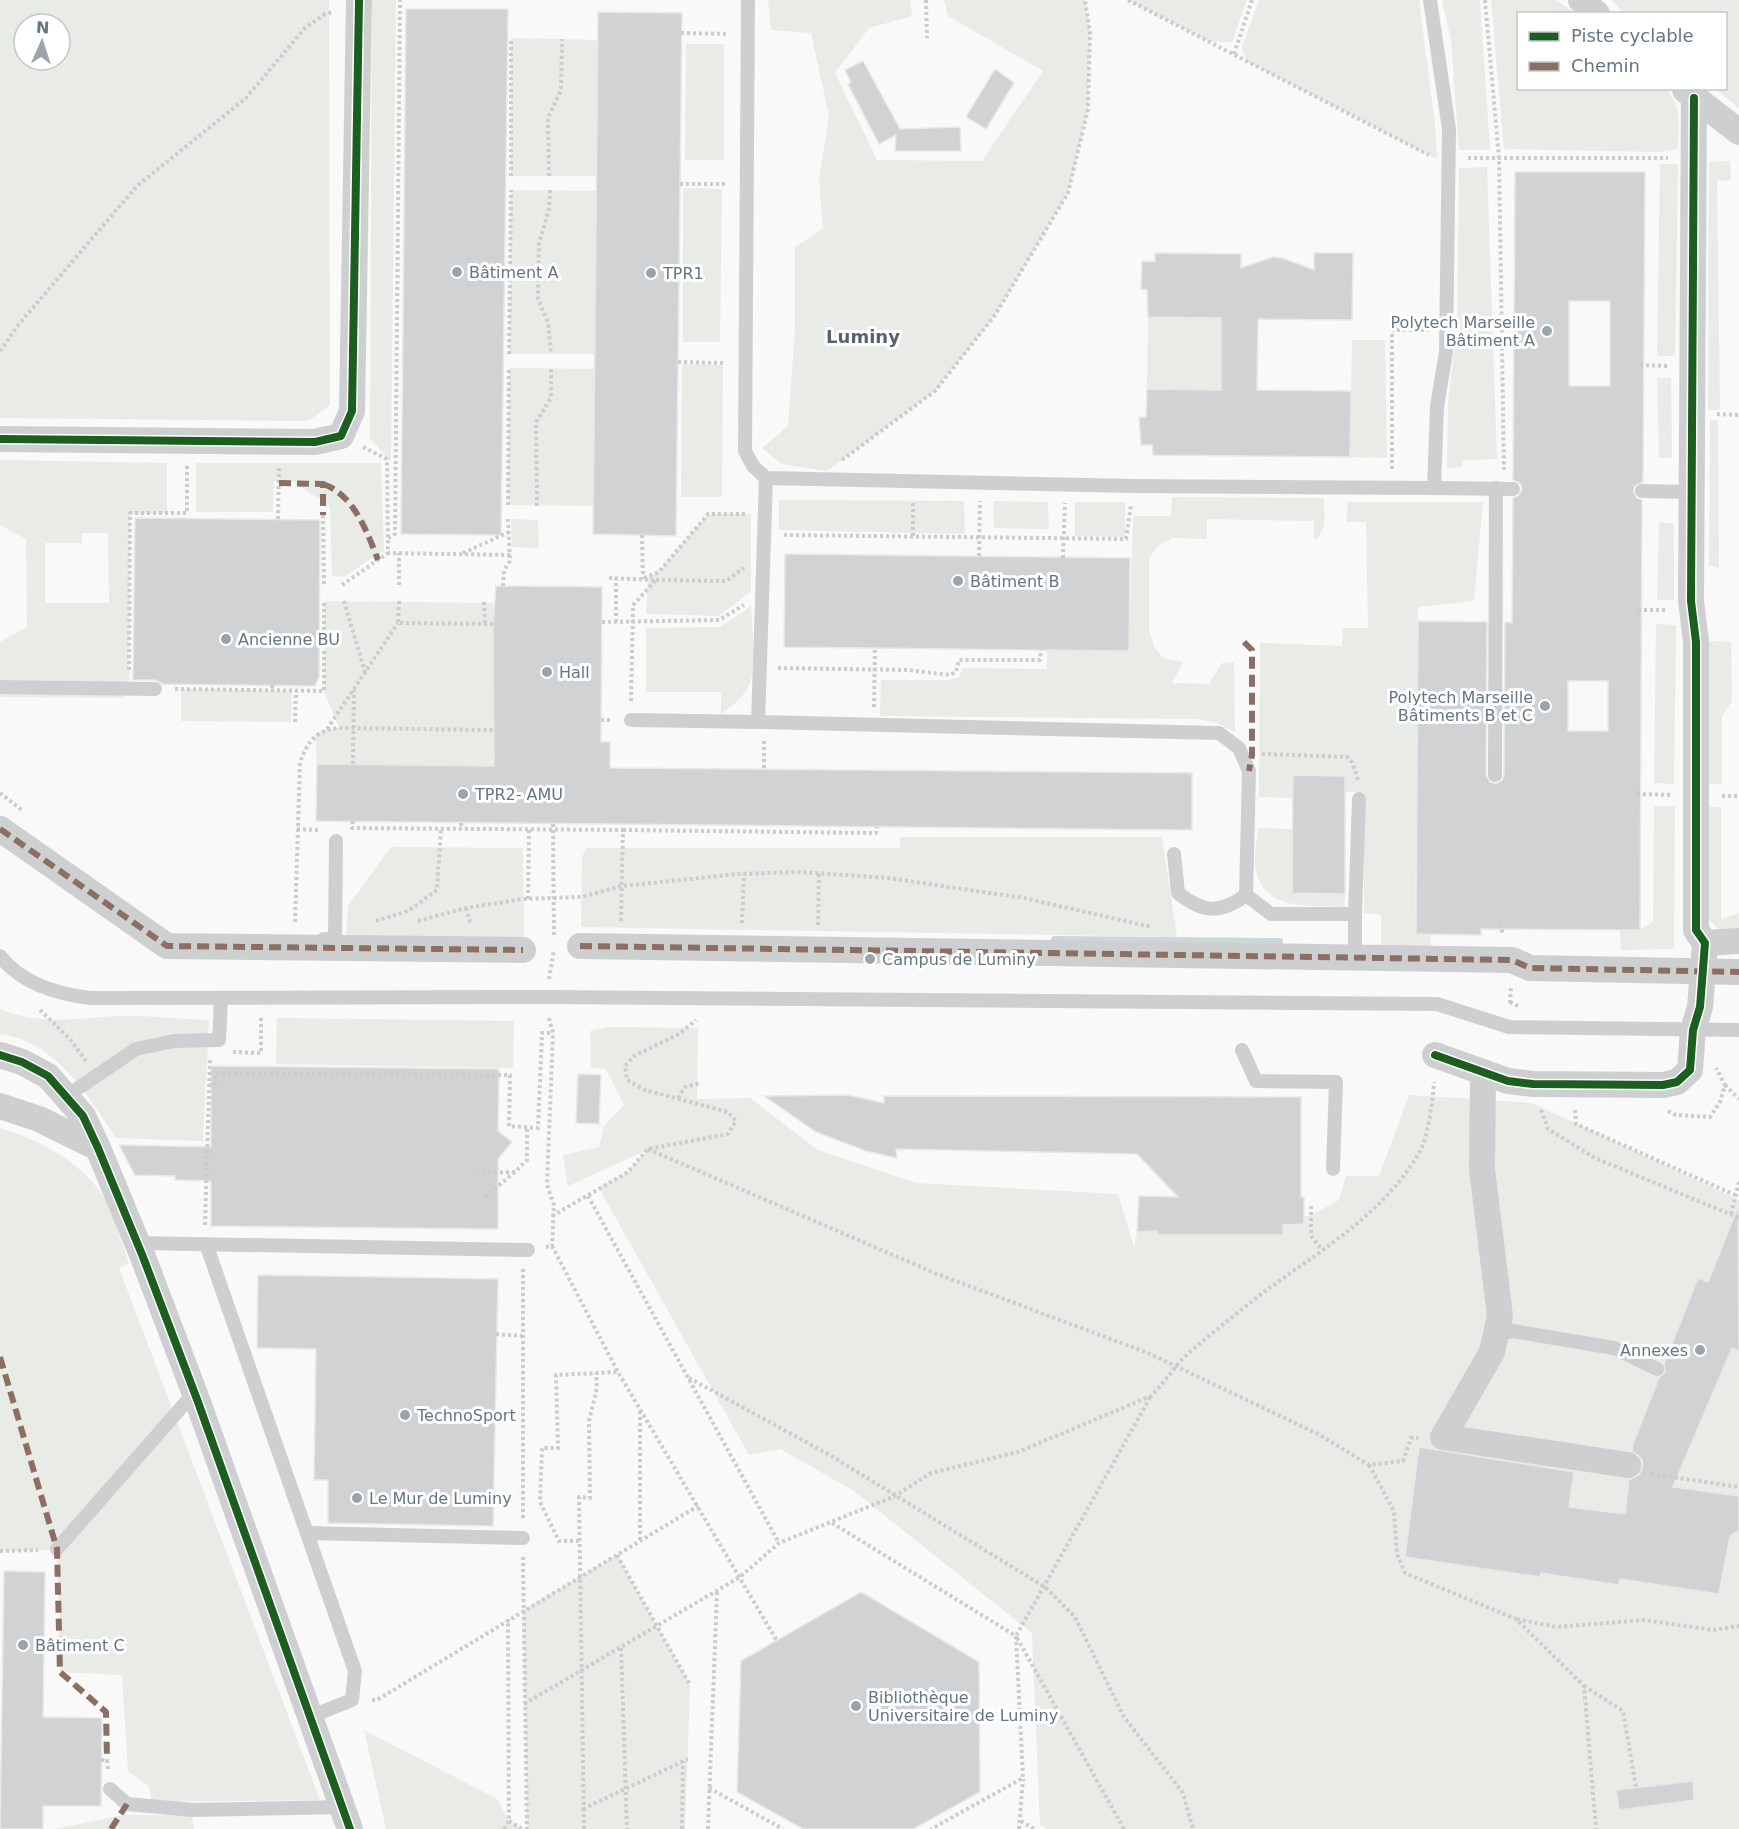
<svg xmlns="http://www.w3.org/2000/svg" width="1739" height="1829" font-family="'DejaVu Sans',sans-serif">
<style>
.green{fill:#e8ebe6;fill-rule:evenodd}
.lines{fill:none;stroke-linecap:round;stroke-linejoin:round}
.stream{stroke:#ced6d9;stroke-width:8}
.building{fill:#d0d2d3;stroke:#e8e8e8;stroke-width:1.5;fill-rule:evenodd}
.path{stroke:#cbcccd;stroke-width:4;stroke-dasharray:3 3;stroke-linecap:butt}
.lane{stroke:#cecfd0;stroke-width:14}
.street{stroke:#cecfd0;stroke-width:26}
.quiet{stroke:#8d6e63;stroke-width:6;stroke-dasharray:12 6;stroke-linecap:butt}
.cycleway-casing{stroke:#fff;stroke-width:11}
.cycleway{stroke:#1b5e20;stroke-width:8}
.poi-dot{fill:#99a4ac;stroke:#fff;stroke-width:2}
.labels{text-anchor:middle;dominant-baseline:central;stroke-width:6;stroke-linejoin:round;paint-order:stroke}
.poi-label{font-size:16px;fill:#657683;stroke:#fff;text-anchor:start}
.neighbourhood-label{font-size:18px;font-weight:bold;fill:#57646e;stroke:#fff}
</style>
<rect width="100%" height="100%" fill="#f9f9f9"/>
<g class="green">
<path d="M0,0H329L330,405L308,421L0,418ZM24,24H60V60H24Z"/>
<path d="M372,0H396L391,461L370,439Z"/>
<path d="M768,0H910L912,16L869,28L835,73L877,160L982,161L1043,71L948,16L944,0H1085L1090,32L1088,109L1068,193L995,315L935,391L827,471L781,464L762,448L788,426L795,329V247L823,229L819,179L829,116L811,33L771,30Z"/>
<path d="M1128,0H1247L1232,42H1210Z"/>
<path d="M1259,0H1419L1435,124L1437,159L1246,61L1242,47Z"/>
<path d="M1442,0H1480L1490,150H1459L1451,40Z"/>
<path d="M1491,0H1556L1575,13L1518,14V88L1666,89C1683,106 1678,127 1678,149L1660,152L1504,149Z"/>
<path d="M1612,0H1739V108L1716,89L1726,88V14L1623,13Z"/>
<path d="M511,38L598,40L596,176H511Z"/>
<path d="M686,44H724V160H685Z"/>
<path d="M1730,161L1731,180L1717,181L1720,410H1708L1709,162Z"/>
<path d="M1660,164H1678L1675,356H1657Z"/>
<path d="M1487,167L1497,459L1463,460L1462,467L1447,468L1448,403L1457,327L1459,168Z"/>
<path d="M683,188L722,189L720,342H683Z"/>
<path d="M511,190L596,191L595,354H509Z"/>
<path d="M1148,317L1221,318V390L1147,389Z"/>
<path d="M1352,340H1385L1387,458L1350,457Z"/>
<path d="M682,364L723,365L722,497H681Z"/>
<path d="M509,368L595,369L593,506L508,505Z"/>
<path d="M1657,378H1671L1672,458H1659Z"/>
<path d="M1710,420H1718L1719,568L1709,565Z"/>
<path d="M0,460L167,463V513L130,514L129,682L0,680V642L27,627L26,539L0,525ZM82,533H108L109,603H45V543H82Z"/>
<path d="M196,463H381L384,550L344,577L332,576L330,506L294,482L274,481L273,512H196Z"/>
<path d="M1172,497L1324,498C1324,512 1328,533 1314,540V521L1207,519V539L1172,538L1158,546L1149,558V629L1154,647L1163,658L1183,662L1172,683L1209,684L1222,663L1234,662L1235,732L1217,723L1198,719L880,716L881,680H948L959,677L962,668L1047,669V650L1129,651L1133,516H1171Z"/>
<path d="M779,500L964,501L965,534L779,530Z"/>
<path d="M993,501L1048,502L1049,529L994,528Z"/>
<path d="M1075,502H1125V537L1075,536Z"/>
<path d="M1348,502H1483L1474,601L1418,607L1415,928L1416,934H1430L1431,948L1381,947V915L1364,913V792H1345V776L1294,775L1293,798L1259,797L1260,643L1342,646L1343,628H1368L1366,522H1346Z"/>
<path d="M708,514H751V591L719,616L646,614L648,577L659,572Z"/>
<path d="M511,519L538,520L539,548L512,547Z"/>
<path d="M1659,522L1674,524V600H1657Z"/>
<path d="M324,601L493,603L494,766L317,764L315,735L327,729L339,728L324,691Z"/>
<path d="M751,606C752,625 756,666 750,683C745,696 732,706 721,714V692H646V628L720,627Z"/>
<path d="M1656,624L1676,625L1674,784L1654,783Z"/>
<path d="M1710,641L1731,642L1732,701L1722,716V784L1703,785L1704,653Z"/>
<path d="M181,689L292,691L291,722L181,721Z"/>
<path d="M0,692L122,695L123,698L0,697Z"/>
<path d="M1654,806H1675L1674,949L1621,950L1620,930H1639L1653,922Z"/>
<path d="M1703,807H1721V919L1739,913V934L1723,933L1703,914Z"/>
<path d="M1258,828L1293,829L1292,893L1345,894L1344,907C1310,905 1265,912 1256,870C1253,858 1257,841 1258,828Z"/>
<path d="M901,837H1162L1177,937L581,927L582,857L586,848H900Z"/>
<path d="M391,847L523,848L524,941L346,936L348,906Z"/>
<path d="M0,1009C38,1025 75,1019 115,1016C146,1015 178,1019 209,1020L203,1141L116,1138C87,1094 57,1042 0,1034Z"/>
<path d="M277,1018L514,1021L513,1068L276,1064Z"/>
<path d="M609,1027L698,1028L697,1099L750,1098L818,1150L916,1183L1118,1194L1134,1247L1140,1221L1310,1216L1339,1200L1346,1176H1379L1409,1095L1532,1103L1739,1200V1829H1047L1040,1825L1032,1633L854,1491L780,1449L749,1455L599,1188L628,1172L647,1150L568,1186L563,1155L599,1147L604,1126L624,1105L606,1069L591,1068L590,1031Z"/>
<path d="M0,1128C37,1139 78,1160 101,1193C113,1210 121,1243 129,1263L119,1268L320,1800L152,1802L149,1786L128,1771L122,1675L60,1672L57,1550L0,1551Z"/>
<path d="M617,1555L690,1685L685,1829H527L523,1610Z"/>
<path d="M364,1730L497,1799L509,1821L522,1829H386Z"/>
<path d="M123,1815H192L194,1829H54Z"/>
</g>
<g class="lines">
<path class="stream" d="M1055,940L1279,942"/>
</g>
<g class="building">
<path d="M406,9H508L501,535L401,534Z"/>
<path d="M598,12L682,13L676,536L593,534Z"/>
<path d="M863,61L900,129L960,127L961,151H895L896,135L879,144L848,84L851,82L845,70Z"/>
<path d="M995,69L1014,83L986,129L966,117Z"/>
<path d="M1515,172H1645L1643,482L1635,486L1633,491L1637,498L1642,500L1640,930L1481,929V935L1416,934L1418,621L1487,622L1486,775L1490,782L1496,784L1502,780L1504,775L1505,622L1512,623L1513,498L1518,496L1522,490L1521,484L1513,480ZM1569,301H1610V386H1569ZM1568,681H1608V731H1568Z"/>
<path d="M1155,253L1241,254V268L1273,257L1282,258L1314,270V253H1353L1352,320L1258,319L1257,390L1351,391L1350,457L1153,455L1152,445H1141L1139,417H1146L1147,389L1221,390V318L1148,317L1147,290L1141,289L1142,261L1155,262Z"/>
<path d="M135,518L320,520L319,677L315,686L163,684L156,680H133Z"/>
<path d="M785,554L1130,558L1129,651L784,647Z"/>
<path d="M496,586L602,587L601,742H610V768L1192,773V830L316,821L317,764L494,766L493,624Z"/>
<path d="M1293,775L1345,776V894L1292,893Z"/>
<path d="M211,1066L499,1069L498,1131L512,1142L498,1159V1229L211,1226V1181L175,1180V1176L135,1175L119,1145L211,1147Z"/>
<path d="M578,1074L601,1075L599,1124L576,1123Z"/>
<path d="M848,1095L884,1103V1096L1301,1097V1197H1304V1224L1283,1225V1235H1158L1157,1231L1137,1232L1139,1196L1178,1197L1137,1154L896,1149L897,1158L866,1151L816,1132L764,1096Z"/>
<path d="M1738,1207L1739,1351L1732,1348L1673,1487L1739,1496V1530L1730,1536L1719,1594L1620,1579L1619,1585L1541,1573L1540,1577L1405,1557L1419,1447L1574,1472L1569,1507L1625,1514L1629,1480L1639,1475L1643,1467L1642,1459L1632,1451L1633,1444L1659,1378L1665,1372L1664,1364L1698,1278L1708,1282Z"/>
<path d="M258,1275L498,1279L493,1526L328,1523V1480H314L316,1349L257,1348Z"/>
<path d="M4,1571L45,1572L43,1717L102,1718L101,1806H43V1829H0Z"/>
<path d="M861,1592L979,1662L980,1792L913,1829H803L737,1792L741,1661Z"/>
<path d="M1693,1781L1694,1800L1619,1810L1616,1790Z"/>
</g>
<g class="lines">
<g class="path">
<path d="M926,0L927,38"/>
<path d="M1128,0L1429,155"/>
<path d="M1485,0L1499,158L1504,470"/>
<path d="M681,33L729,34"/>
<path d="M1234,54L1252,0"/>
<path d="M1468,158H1668"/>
<path d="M511,176V38"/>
<path d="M549,176L548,118L561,90L562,39"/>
<path d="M680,184H727"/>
<path d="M550,190L549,209L539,244L538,299L548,322L551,354"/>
<path d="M0,351L19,324L137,186L246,98L304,29L325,14L333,12"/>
<path d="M509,354L511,190"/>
<path d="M678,362L726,363"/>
<path d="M1640,365L1669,366"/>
<path d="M1717,414L1739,415"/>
<path d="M363,447L387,459L388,553L510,555"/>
<path d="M842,460L935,391L995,315L1068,193L1088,109L1090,32L1085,0"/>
<path d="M1392,469V330H1429"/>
<path d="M508,505L509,368"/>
<path d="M537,506L536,422L551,398V368"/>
<path d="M323,515L324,585"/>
<path d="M278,519L279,466"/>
<path d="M642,535L643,579"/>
<path d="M784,535L1126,539L1131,505"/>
<path d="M913,536V501"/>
<path d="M388,538L395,534L400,0"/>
<path d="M463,553L509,532"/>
<path d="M979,556L980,501"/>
<path d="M1063,558L1065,503"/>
<path d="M609,578L656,580L633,605L631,702"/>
<path d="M644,578L659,572L708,514H746"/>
<path d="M656,580L726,581L744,568"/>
<path d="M342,585L388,553"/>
<path d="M399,585V553"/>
<path d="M503,586L504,570L510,561L508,519"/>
<path d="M344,601L365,672"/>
<path d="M399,601L398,623L493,624"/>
<path d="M484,602L485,624"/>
<path d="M1638,610H1667"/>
<path d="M602,622L719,620L744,605"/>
<path d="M616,622V578"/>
<path d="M778,668L908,670L950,675L956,672L959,660H1040L1041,650"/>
<path d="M129,670L130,513H187V466"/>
<path d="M272,685L273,692"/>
<path d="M175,689L324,691V601"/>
<path d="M874,707L875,648"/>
<path d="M601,720H612"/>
<path d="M295,722L296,691"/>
<path d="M327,729L398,623"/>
<path d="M764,741V769"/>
<path d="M1262,754L1347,757L1352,762L1358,780"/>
<path d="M353,764L354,690"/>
<path d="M0,793L23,811"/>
<path d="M1637,794L1672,795"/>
<path d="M1722,796H1739"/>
<path d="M353,821L352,828L623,830L621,921"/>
<path d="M461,823L462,829"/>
<path d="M553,824L554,937"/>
<path d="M297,829L320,830"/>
<path d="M623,830L876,833L877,827"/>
<path d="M528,899L529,829"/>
<path d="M466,908L471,925"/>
<path d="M376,921L408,911L437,890L441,828"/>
<path d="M418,921L466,908L523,899L581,897L622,886L738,874L800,872L888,878L1024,898L1151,927"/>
<path d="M295,922L300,763C307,742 316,730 339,728L493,730"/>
<path d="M742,923L744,874"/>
<path d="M1500,924L1503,935"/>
<path d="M818,925L819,874"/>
<path d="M549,979L554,950"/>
<path d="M1510,1002L1520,1007"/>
<path d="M1510,1003L1511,986"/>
<path d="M40,1010L70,1039L86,1061"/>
<path d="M549,1018L553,1033L547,1185L554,1205L552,1246"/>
<path d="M233,1052L261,1053V1016"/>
<path d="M209,1085H215V1074L510,1075L509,1126L538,1128L542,1033H553"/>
<path d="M1725,1085L1739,1099"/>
<path d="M678,1098L685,1087L701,1083"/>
<path d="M1541,1110L1548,1129L1595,1158L1739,1218"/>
<path d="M1575,1110L1576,1124L1735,1195"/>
<path d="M1668,1111L1676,1115L1710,1117L1720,1102L1725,1085L1716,1068"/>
<path d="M648,1149L937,1274L1148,1353L1318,1434L1369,1465L1403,1461L1411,1438H1418"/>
<path d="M476,1173L515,1172L527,1160V1127"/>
<path d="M588,1196L779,1543"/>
<path d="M485,1197L515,1172"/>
<path d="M1311,1206V1236L1322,1250"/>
<path d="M1731,1214L1739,1182"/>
<path d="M552,1216L628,1172L648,1149L728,1134L736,1121L728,1112L645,1090L627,1080L625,1066L634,1056L679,1034L696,1020"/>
<path d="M205,1225L210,1059"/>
<path d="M546,1247L552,1246L618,1372L777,1641"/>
<path d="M523,1269V1519"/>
<path d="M496,1334L522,1336"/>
<path d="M689,1378L828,1454L1045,1587L1075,1617L1124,1717L1183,1793L1193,1829"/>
<path d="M1369,1465L1394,1511L1397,1554L1405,1573L1516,1619L1584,1686L1596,1829"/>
<path d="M1651,1474L1739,1487"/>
<path d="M832,1523L1016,1636L1023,1778L931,1829"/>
<path d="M640,1540V1412"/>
<path d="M579,1541H559L540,1502L542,1448H558L556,1375L618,1372"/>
<path d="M0,1551L38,1550"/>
<path d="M617,1555L690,1685"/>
<path d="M523,1557L527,1829"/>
<path d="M1517,1619L1556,1627L1643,1620L1713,1630L1739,1626"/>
<path d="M621,1648L627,1829"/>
<path d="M1584,1686L1623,1711L1636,1787"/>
<path d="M372,1700H377L698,1506"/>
<path d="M524,1704L740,1577L779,1543L895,1496L931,1473L1018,1452L1151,1396C1169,1378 1176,1362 1197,1346C1220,1327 1244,1307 1268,1289C1323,1249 1384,1213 1419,1153C1428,1138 1433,1100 1434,1082"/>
<path d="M101,1760H107L108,1770"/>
<path d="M709,1788L783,1829"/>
<path d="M583,1809L688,1759"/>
<path d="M509,1821L522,1829"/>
<path d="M1021,1821L1034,1829"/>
<path d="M504,1829L509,1821L508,1619"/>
<path d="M584,1829L579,1497L590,1498L589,1421L597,1388L596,1373"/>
<path d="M682,1829L683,1761"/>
<path d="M708,1829L717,1592"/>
<path d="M1019,1829L1023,1779"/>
<path d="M1124,1829L1016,1636L1151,1396"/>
</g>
<g class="lane">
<path d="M748,0L745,451L753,466L766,478L1134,486L1434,488L1437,407L1446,352L1449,129L1430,0"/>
<path d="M766,478L758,722L1219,733L1239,748L1249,771L1246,895C1220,914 1203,913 1178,893L1174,854"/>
<path d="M1434,488L1513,489"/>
<path d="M1642,491L1690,492"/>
<path d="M0,687L155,689"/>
<path d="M631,720L758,722"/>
<path d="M1495,775L1496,488"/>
<path d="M1246,895L1271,914H1355V957"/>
<path d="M1355,914L1359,799"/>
<path d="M324,939H335L336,841"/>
<path d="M0,956C21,983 57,994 90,998L549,997L1437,1004L1509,1027L1739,1030"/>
<path d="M1242,1050L1256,1081L1336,1082L1333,1169"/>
<path d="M68,1095L136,1049L174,1041L219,1040L221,999"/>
<path d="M137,1243L528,1250"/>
<path d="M206,1244L355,1671L352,1700L309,1717"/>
<path d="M1496,1334L1513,1331L1614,1348L1657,1369"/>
<path d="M307,1533L523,1538"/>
<path d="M57,1549L194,1393"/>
<path d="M110,1789L127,1804L193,1810L345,1807"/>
</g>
<g class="street">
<path d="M1581,0L1597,14"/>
<path d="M1685,90L1739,132"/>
<path d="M0,439L315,442L341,436L352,411L359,0"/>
<path d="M0,829L167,946L523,950"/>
<path d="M1705,943L1739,941"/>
<path d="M580,946L1512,960L1530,968L1739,972"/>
<path d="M0,1055L22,1062L48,1076L83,1116L98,1148L143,1257L198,1402L350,1829"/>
<path d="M1435,1055L1508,1081L1533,1084L1663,1085L1677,1082L1690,1070L1693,1030L1700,1007L1705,943L1696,930V642L1691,601L1694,98"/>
<path d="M1483,1073L1482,1169L1500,1316L1492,1352L1443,1437L1628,1465"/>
<path d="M0,1106L39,1119L98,1148"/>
</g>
<g class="quiet">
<path d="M279,483L323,484V515"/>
<path d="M323,484C353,494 367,531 378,560"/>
<path d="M1244,642L1252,650V755L1249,771"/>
<path d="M0,829L167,946L523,950"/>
<path d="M580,946L1512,960L1530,968L1739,972"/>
<path d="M0,1357L57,1549L60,1672L106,1712L107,1760"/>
<path d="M111,1829L127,1804"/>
</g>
<defs>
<g id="cycleway">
<path d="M0,439L315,442L341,436L352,411L359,0"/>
<path d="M0,1055L22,1062L48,1076L83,1116L98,1148L143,1257L198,1402L350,1829"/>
<path d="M1435,1055L1508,1081L1533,1084L1663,1085L1677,1082L1690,1070L1693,1030L1700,1007L1705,943L1696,930V642L1691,601L1694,98"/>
</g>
</defs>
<use href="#cycleway" class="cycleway-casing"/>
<use href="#cycleway" class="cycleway"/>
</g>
<g class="poi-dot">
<circle cx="457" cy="272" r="6"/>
<circle cx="651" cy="273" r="6"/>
<circle cx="1547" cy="331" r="6"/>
<circle cx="958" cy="581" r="6"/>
<circle cx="226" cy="639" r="6"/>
<circle cx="547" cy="672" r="6"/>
<circle cx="1545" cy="706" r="6"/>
<circle cx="463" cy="794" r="6"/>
<circle cx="870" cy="959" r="6"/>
<circle cx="1700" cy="1350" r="6"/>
<circle cx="405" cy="1415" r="6"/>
<circle cx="357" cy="1498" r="6"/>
<circle cx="23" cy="1645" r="6"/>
<circle cx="856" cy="1706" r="6"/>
</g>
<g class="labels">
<g class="poi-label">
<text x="469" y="272">Bâtiment A</text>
<text x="663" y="273">TPR1</text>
<text x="1535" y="322" text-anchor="end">Polytech Marseille<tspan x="1535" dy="18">Bâtiment A</tspan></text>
<text x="970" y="581">Bâtiment B</text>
<text x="238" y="639">Ancienne BU</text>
<text x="559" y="672">Hall</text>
<text x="1533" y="697" text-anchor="end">Polytech Marseille<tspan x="1533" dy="18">Bâtiments B et C</tspan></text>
<text x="475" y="794">TPR2- AMU</text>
<text x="882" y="959">Campus de Luminy</text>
<text x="1688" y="1350" text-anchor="end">Annexes</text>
<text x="417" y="1415">TechnoSport</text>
<text x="369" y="1498">Le Mur de Luminy</text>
<text x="35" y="1645">Bâtiment C</text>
<text x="868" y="1697">Bibliothèque<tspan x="868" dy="18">Universitaire de Luminy</tspan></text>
</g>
<g class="neighbourhood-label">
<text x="863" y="336">Luminy</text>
</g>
</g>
<rect x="1517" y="12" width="210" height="78" fill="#ffffff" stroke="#c1c8cd" stroke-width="1.5"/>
<rect x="1529" y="32" width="30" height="9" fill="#1b5e20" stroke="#c1c8cd" stroke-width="1.5"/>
<text x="1571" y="42" font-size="18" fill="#657683">Piste cyclable</text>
<rect x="1529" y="62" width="30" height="9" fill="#8d6e63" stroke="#c1c8cd" stroke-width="1.5"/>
<text x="1571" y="72" font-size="18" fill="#657683">Chemin</text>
<g transform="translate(42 42) rotate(3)"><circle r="28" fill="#ffffff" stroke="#c1c8cd" stroke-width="1.5"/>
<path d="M0-4.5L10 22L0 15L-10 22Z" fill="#99a4ac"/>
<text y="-9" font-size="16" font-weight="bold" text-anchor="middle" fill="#657683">N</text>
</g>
</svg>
